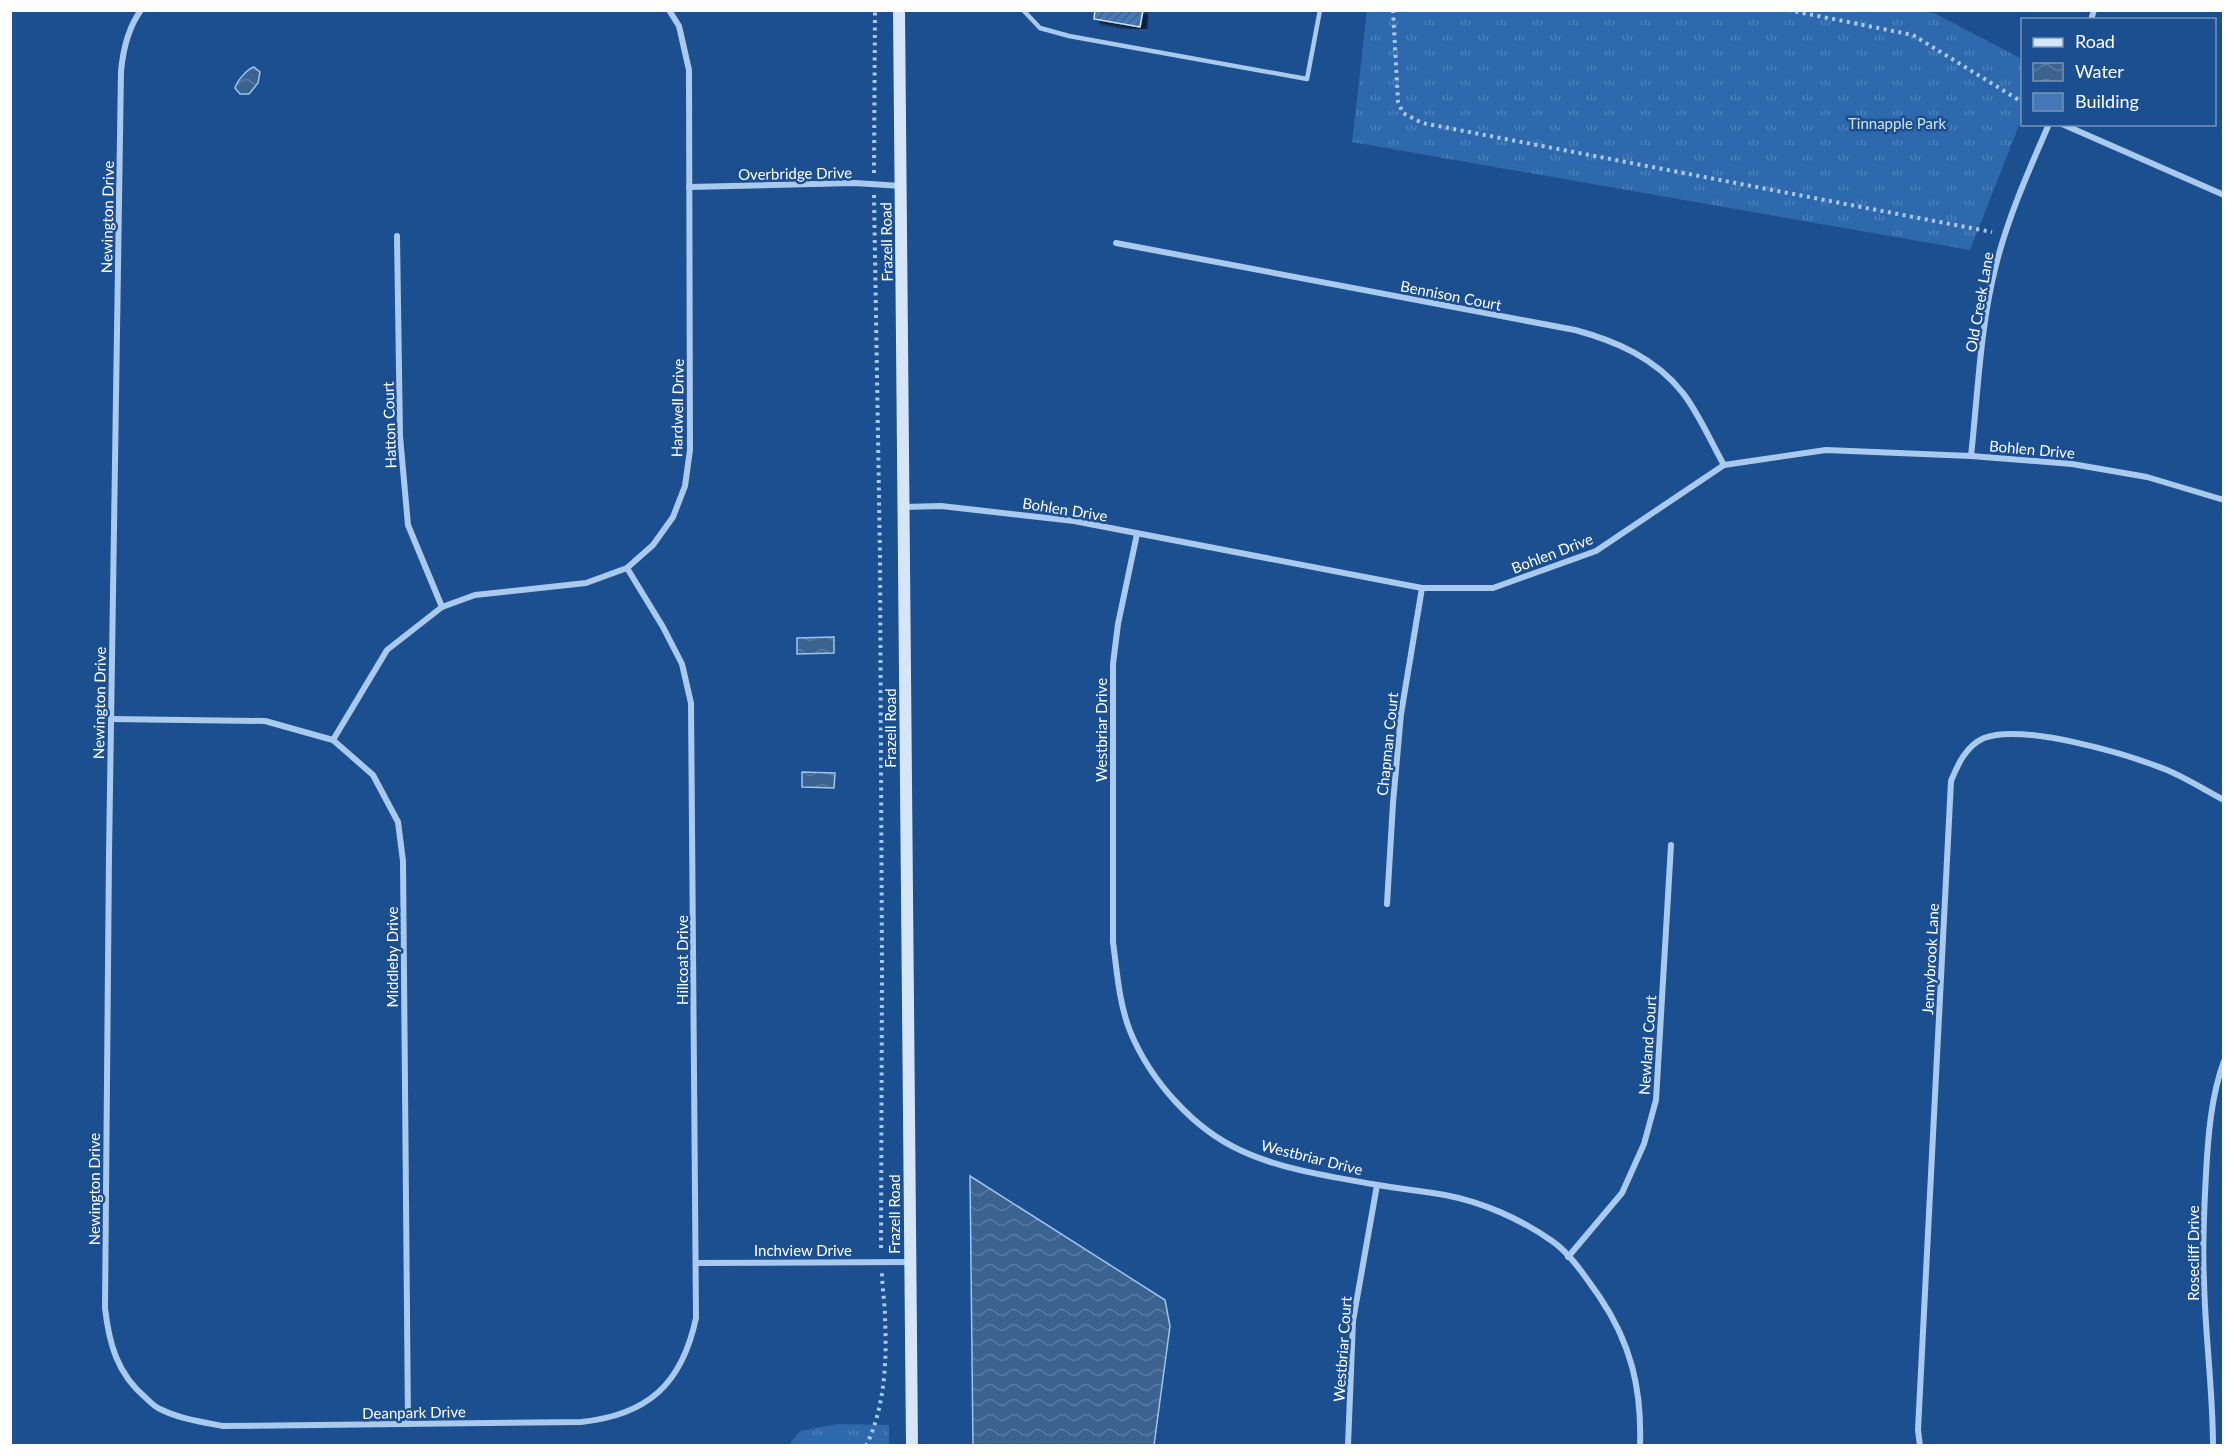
<svg xmlns="http://www.w3.org/2000/svg" width="2234" height="1456" font-family="Lato,sans-serif">
<style>
.grass{fill:url(#grass-tufts)}
.water{fill:url(#water-waves);stroke:#9cc4f0;stroke-width:1.5}
.building{fill:url(#building-hatch);stroke:#cfe3fa;stroke-width:1.5;filter:url(#shadow)}
.lines{fill:none;stroke-linecap:round;stroke-linejoin:round}
.path{stroke:#a9c9ee;stroke-width:4;stroke-dasharray:3 4.5;stroke-linecap:butt}
.lane{stroke:#a9c9ee;stroke-width:4.5}
.street{stroke:#a9c9ee;stroke-width:6}
.secondary{stroke:#d6e6fa;stroke-width:12}
.labels{text-anchor:middle;dominant-baseline:central;stroke-width:5;stroke-linejoin:round;paint-order:stroke}
.park-label{font-size:15px;fill:#cfe3fa;stroke:#1b4f8f}
.street-label{font-size:15px;fill:#fff;stroke:#1b4f8f}
</style>
<defs>
<pattern id="grass-tufts" width="24" height="20" patternUnits="userSpaceOnUse" patternTransform="scale(1.5)"><rect width="24" height="20" fill="#2e69ad"/><path d="M3 7l-1-3M5 7V3M7 7l1-3M15 17l-1-3M17 17v-4M19 17l1-3" fill="none" stroke="#4d80b9"/></pattern>
<pattern id="water-waves" width="16" height="10" patternUnits="userSpaceOnUse" patternTransform="scale(1.5)"><rect width="16" height="10" fill="#3c6290"/><path d="M0 5q4-4 8 0t8 0" fill="none" stroke="#597aa1"/></pattern>
<pattern id="building-hatch" width="6" height="6" patternUnits="userSpaceOnUse" patternTransform="scale(1.5)"><rect width="6" height="6" fill="#4478b7"/><path d="M-1 1l2-2M0 6l6-6M5 7l2-2" fill="none" stroke="#486282"/></pattern>
<filter id="shadow"><feDropShadow dx="6" dy="4" stdDeviation="1.5" flood-color="#0009"/></filter>
</defs>
<rect width="100%" height="100%" fill="#1b4f8f"/>
<g class="grass">
<path d="M1367,10L1918,11L1934,13L2022,59V118L1970,250L1352,142Z"/>
<path d="M838,1424L889,1425V1445H789L800,1431Z"/>
</g>
<g class="water">
<path d="M254,67L260,72L258,83L249,94H240L235,88C237,81 247,69 254,67Z"/>
<path d="M834,637V653L797,654V638Z"/>
<path d="M802,772L835,773L834,788L802,787Z"/>
<path d="M970,1176L1165,1300L1170,1326L1154,1445H973Z"/>
</g>
<path class="building" d="M1095,10H1143L1140,27L1094,19Z"/>
<g class="lines">
<g class="path">
<path d="M1393,10L1398,102L1403,113L1422,123L1992,232"/>
<path d="M1788,10L1913,35L2022,102"/>
<path d="M874,173L875,10"/>
<path d="M874,195L880,557L882,969L881,1250"/>
<path d="M866,1446C885,1407 887,1361 885,1318C885,1303 882,1288 882,1272"/>
</g>
<path class="lane" d="M1023,10L1040,28L1069,36L1307,79L1320,10"/>
<g class="street">
<path d="M141,10C128,28 123,50 121,71L109,854L105,1308C109,1343 117,1374 146,1398C150,1402 155,1407 160,1409C180,1419 202,1422 223,1426L581,1422C648,1415 682,1384 696,1318L691,703L682,664L663,627L627,568"/>
<path d="M2091,20L2094,10"/>
<path d="M2062,124L2224,195"/>
<path d="M689,187L855,183L901,186"/>
<path d="M397,236L400,436L408,525L442,607"/>
<path d="M1116,243L1575,330C1616,341 1655,358 1682,392C1697,410 1712,444 1724,465"/>
<path d="M1971,456C1978,393 1980,327 1996,265C2008,217 2029,170 2049,124"/>
<path d="M904,507L941,506L1074,521L1422,588H1493L1596,551L1724,465L1826,450L1971,456L2072,464L2147,477L2224,500"/>
<path d="M1137,534L1118,624L1113,664V942C1117,972 1119,1003 1130,1031C1150,1080 1193,1129 1242,1151C1283,1170 1333,1177 1378,1185C1400,1189 1423,1191 1445,1195C1482,1202 1521,1219 1552,1241C1571,1254 1586,1278 1599,1296C1631,1343 1642,1389 1640,1446"/>
<path d="M111,719L265,721L333,740L373,775L398,822L403,861L408,1424"/>
<path d="M333,740L387,650L442,607L475,595L586,583L627,568L653,545L673,517L685,486L690,450L689,70L679,26L669,10"/>
<path d="M1387,904L1393,803L1401,714L1422,588"/>
<path d="M1568,1257L1622,1193L1644,1144L1656,1100L1671,845"/>
<path d="M696,1263L910,1262"/>
<path d="M1348,1446L1353,1321L1377,1185"/>
<path d="M1920,1446L1918,1430L1951,781C1958,764 1966,746 1984,738C2023,723 2127,754 2167,770C2186,778 2205,790 2224,800"/>
<path d="M2213,1446C2213,1390 2205,1335 2204,1280C2202,1245 2204,1210 2206,1174C2208,1137 2211,1096 2224,1061"/>
</g>
<path class="secondary" d="M899,10L912,1446"/>
</g>
<g class="labels">
<g class="park-label">
<text x="1897" y="123">Tinnapple Park</text>
</g>
<g class="street-label">
<text transform="translate(795 173) rotate(-1)">Overbridge Drive</text>
<text transform="translate(107 217) rotate(-89)">Newington Drive</text>
<text transform="translate(886 242) rotate(-91)">Frazell Road</text>
<text transform="translate(1451 295) rotate(11)">Bennison Court</text>
<text transform="translate(1979 302) rotate(-80)">Old Creek Lane</text>
<text transform="translate(677 408) rotate(-89)">Hardwell Drive</text>
<text transform="translate(389 425) rotate(-92)">Hatton Court</text>
<text transform="translate(2032 449) rotate(5)">Bohlen Drive</text>
<text transform="translate(1065 509) rotate(9)">Bohlen Drive</text>
<text transform="translate(1552 553) rotate(-21)">Bohlen Drive</text>
<text transform="translate(99 703) rotate(-89)">Newington Drive</text>
<text transform="translate(890 728) rotate(-90)">Frazell Road</text>
<text transform="translate(1101 730) rotate(-90)">Westbriar Drive</text>
<text transform="translate(1387 744) rotate(-84)">Chapman Court</text>
<text transform="translate(392 957) rotate(-90)">Middleby Drive</text>
<text transform="translate(1930 959) rotate(-87)">Jennybrook Lane</text>
<text transform="translate(682 960) rotate(-90)">Hillcoat Drive</text>
<text transform="translate(1647 1045) rotate(-86)">Newland Court</text>
<text transform="translate(1312 1157) rotate(14)">Westbriar Drive</text>
<text transform="translate(94 1189) rotate(-90)">Newington Drive</text>
<text transform="translate(894 1214) rotate(-90)">Frazell Road</text>
<text x="803" y="1250">Inchview Drive</text>
<text transform="translate(2193 1253) rotate(-90)">Rosecliff Drive</text>
<text transform="translate(1342 1349) rotate(-86)">Westbriar Court</text>
<text transform="translate(414 1412) rotate(-1)">Deanpark Drive</text>
</g>
</g>
<rect width="2234" height="1456" fill="none" stroke="#ffffff" stroke-width="24"/>
<rect x="2021" y="18" width="195" height="108" fill="#1b4f8f" stroke="#7695bc" stroke-width="1.5"/>
<rect x="2033" y="38" width="30" height="9" fill="#d6e6fa" stroke="#7695bc" stroke-width="1.5"/>
<text x="2075" y="48" font-size="18" fill="#ffffff">Road</text>
<rect x="2033" y="63" width="30" height="18" fill="url(#water-waves)" stroke="#7695bc" stroke-width="1.5"/>
<text x="2075" y="78" font-size="18" fill="#ffffff">Water</text>
<rect x="2033" y="93" width="30" height="18" fill="#4478b7" stroke="#7695bc" stroke-width="1.5"/>
<text x="2075" y="108" font-size="18" fill="#ffffff">Building</text>
</svg>
